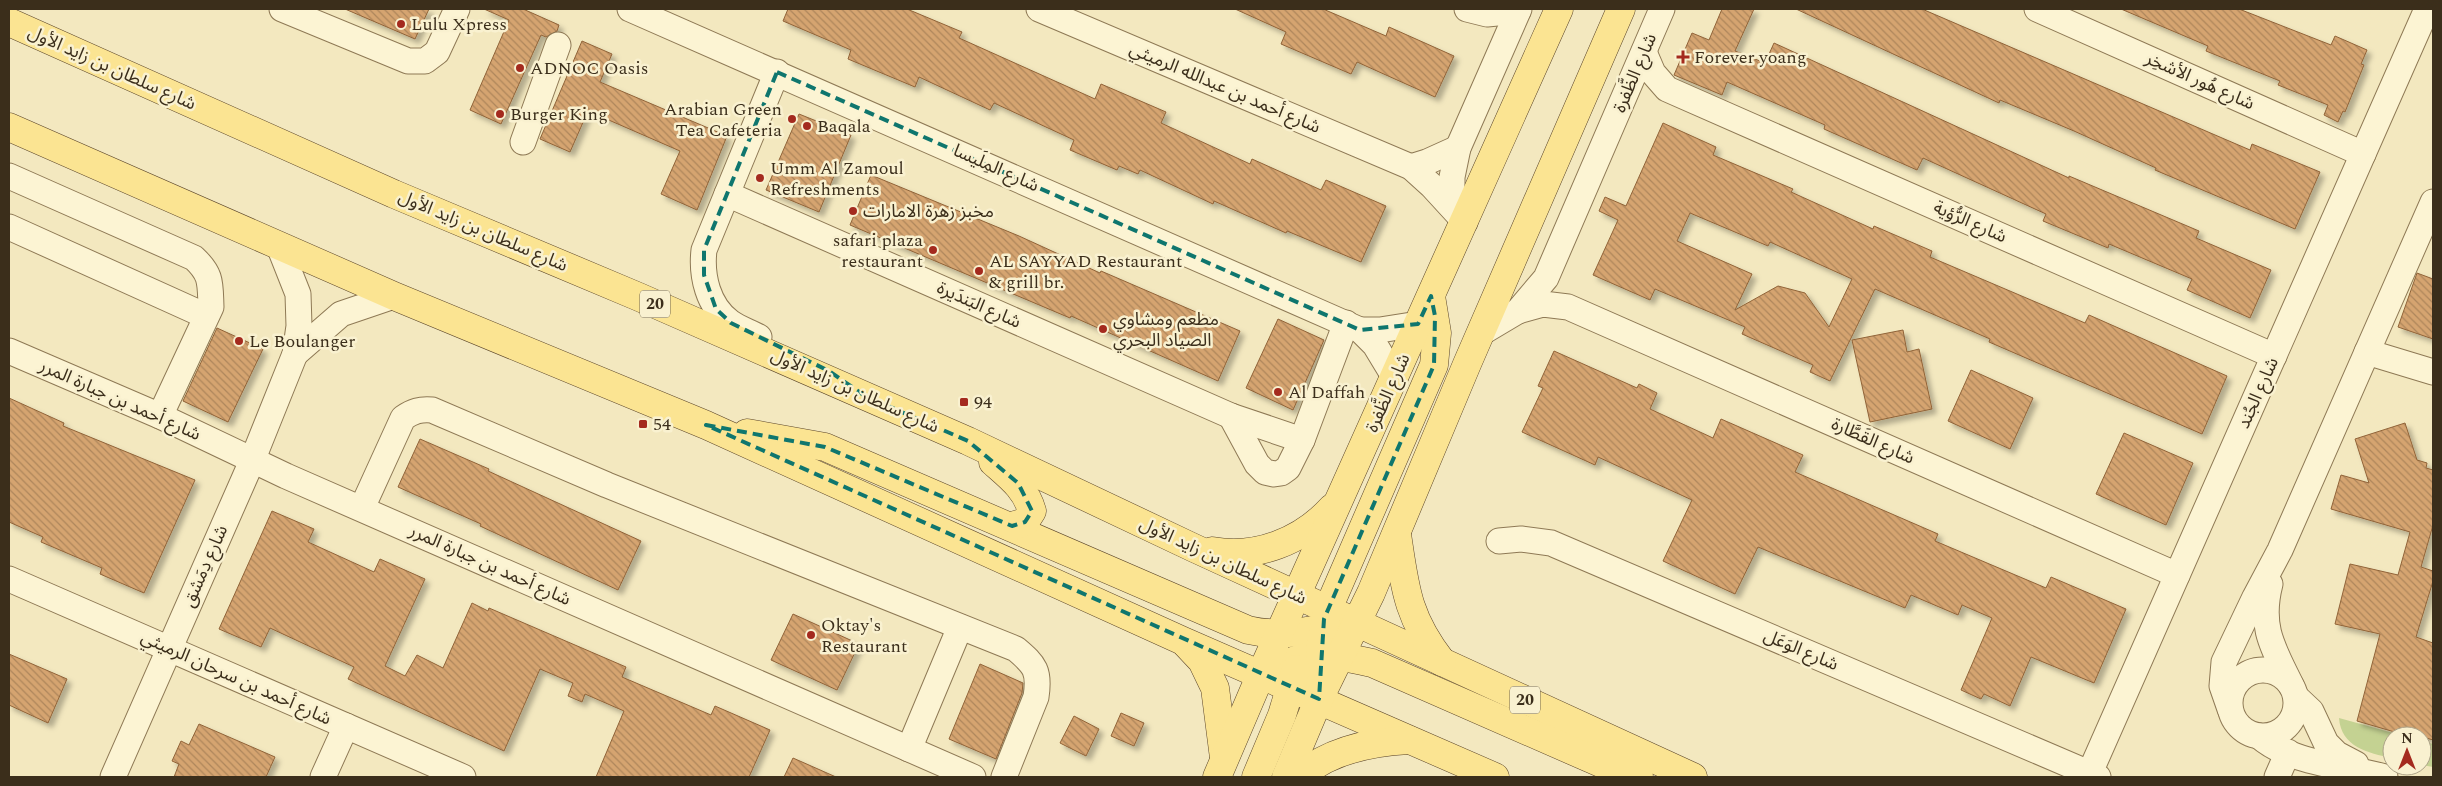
<svg xmlns="http://www.w3.org/2000/svg" width="2442" height="786" font-family="Spectral,'Noto Sans Arabic',serif">
<style>
.grass{fill:#c4d292}
.building{fill:url(#building-back-hatch);stroke:#906338;fill-rule:evenodd;filter:url(#shadow)}
.lines{fill:none;stroke-linecap:round;stroke-linejoin:round}
.minor-casing{stroke:#8e7955;stroke-width:27}
.major-casing{stroke:#5b452a;stroke-width:29}
.minor{stroke:#fcf4d3;stroke-width:25}
.major{stroke:#fbe492;stroke-width:28}
.marked{fill:none;stroke:#0f766e;stroke-width:4;stroke-dasharray:10 6;stroke-linejoin:round}
.poi-dot{fill:#a42a1e;stroke:#f9f1d0;stroke-width:2}
.labels{text-anchor:middle;dominant-baseline:central;stroke-width:5;stroke-linejoin:round;paint-order:stroke}
.shield{fill:#f9f1d0;stroke:#746851;stroke-width:1}
.shield-label{font-size:16px;font-weight:bold;fill:#3b2e1b}
.poi-label{font-size:18px;fill:#3b2e1b;stroke:#f9f1d0;text-anchor:start}
.street-label{font-size:18px;fill:#3b2e1b;stroke:#f9f1d0}
</style>
<defs>
<pattern id="building-back-hatch" width="6" height="6" patternUnits="userSpaceOnUse" patternTransform="scale(1.25)"><rect width="6" height="6" fill="#d5a470"/><path d="M-1 5l2 2M0 0l6 6M5-1l2 2" fill="none" stroke="#ae865b"/></pattern>
<filter id="shadow"><feDropShadow dx="4.5" dy="4.5" stdDeviation="2.5" flood-color="#0004"/></filter>
</defs>
<rect width="100%" height="100%" fill="#f3e8bf"/>
<g class="grass">
<path d="M2339,718L2404,736H2392V758C2368,753 2341,747 2339,718Z"/>
<path d="M2422,741L2433,744V767L2422,765Z"/>
</g>
<g class="building">
<path d="M345,9H429L415,39Z"/>
<path d="M484,9H523L559,25L557,31L546,37L541,35L501,124L470,110L509,20Z"/>
<path d="M788,9H907L962,32L959,38L1095,99L1101,84L1166,112L1161,123L1250,164L1252,159L1321,190L1326,180L1386,206L1361,262L1287,231L1286,233L1214,201L1213,204L1140,170L1138,174L1119,166L1117,170L1070,150L1074,140L994,103L990,110L919,77L915,87L848,59L851,50L783,21Z"/>
<path d="M1235,9H1323L1386,36L1389,27L1454,56L1435,97L1357,62L1351,74L1281,44L1286,32Z"/>
<path d="M1722,9H1754L1735,51L1765,63L1774,43L2069,178V176L2199,231L2196,238L2271,270L2250,318L2187,290L2192,279L2109,244L2108,248L2043,221L2046,214L1923,158L1917,170L1824,129L1825,125L1727,82L1722,95L1674,75L1692,33L1709,40Z"/>
<path d="M1796,9H1922L2250,150L2252,144L2320,172L2295,229L2155,170L2156,168L2074,131L2000,100L1999,103Z"/>
<path d="M2121,9H2239L2331,45L2335,36L2367,50L2361,64L2364,65L2345,112L2343,111L2338,122L2324,115L2328,105L2278,85L2280,81L2206,51L2208,46Z"/>
<path d="M582,41L612,54L600,82L727,136L697,210L661,194L680,151L588,111L570,152L540,139Z"/>
<path d="M799,114L851,135L819,212L766,190Z"/>
<path d="M1663,123L1716,147L1713,155L1793,189L1791,192L1873,229L1874,226L1932,251L1930,257L2085,323L2089,315L2227,376L2202,434L1989,342L1990,339L1875,289L1830,381L1810,372L1813,365L1742,334L1745,327L1655,289L1650,300L1593,275L1618,220L1599,211L1605,197L1626,206ZM1690,213L1768,246L1770,242L1852,279L1829,327L1805,293L1778,286L1735,310L1752,274L1677,241Z"/>
<path d="M871,175L1019,236L1100,273L1101,271L1240,331L1218,381L1071,316L1070,318L850,225Z"/>
<path d="M2417,273L2433,279V339L2398,327Z"/>
<path d="M1278,319L1324,340L1293,410L1246,388Z"/>
<path d="M217,328L263,349L228,422L183,401Z"/>
<path d="M1903,330L1907,352L1919,349L1932,409L1870,422L1852,340Z"/>
<path d="M1554,351L1637,388L1639,384L1657,393L1650,409L1713,438L1721,419L1803,455L1795,472L1938,534L1935,541L2046,588L2051,577L2126,609L2094,683L2031,657L2010,706L1984,694L1981,699L1961,690L1992,618L1962,605L1958,615L1911,595L1905,608L1758,547L1735,594L1663,561L1692,500L1598,457L1595,465L1522,432L1543,388L1538,386Z"/>
<path d="M1971,370L2033,398L2010,449L1948,421Z"/>
<path d="M9,398L64,423L63,426L195,480L144,593L100,574L102,568L41,542L43,537L9,522Z"/>
<path d="M2405,423L2417,460L2427,463L2426,468L2433,470V525L2421,567L2433,571V581L2416,637L2433,643V740L2406,732L2405,735L2357,721L2380,634L2335,624L2350,564L2398,575L2410,532L2331,509L2341,475L2369,483L2355,439Z"/>
<path d="M2124,433L2193,463L2166,525L2096,494Z"/>
<path d="M420,439L489,469L488,471L641,541L618,590L480,526L481,524L398,487Z"/>
<path d="M272,511L314,529L308,542L374,572L380,559L425,579L385,666L405,676L417,655L443,668L472,603L488,611L489,608L626,667L622,677L711,715L715,706L770,730L749,777H596L624,711L585,694L582,702L568,696L573,683L540,669L504,751L348,679L354,667L270,628L261,647L219,629Z"/>
<path d="M793,614L859,644L837,690L771,660Z"/>
<path d="M9,654L67,679L48,723L9,705Z"/>
<path d="M980,664L1023,683L1022,693L996,759L949,739Z"/>
<path d="M1121,713L1144,723L1134,746L1111,736Z"/>
<path d="M1074,716L1099,729L1086,756L1060,743Z"/>
<path d="M199,724L275,757L266,777H174L179,764L172,761L181,741L189,745Z"/>
<path d="M793,758L836,777H784Z"/>
</g>
<g class="lines">
<defs>
<g id="minor">
<path d="M282,9L408,61H425L437,52L457,9"/>
<path d="M630,9L1360,330L1375,345L1395,378"/>
<path d="M1039,9L1411,167L1432,186L1465,222"/>
<path d="M1467,9L1487,14L1518,11"/>
<path d="M2037,9L2363,154"/>
<path d="M1644,52L1653,73L1667,89L2274,356"/>
<path d="M523,142L558,45"/>
<path d="M1411,167L1427,162L1458,148"/>
<path d="M9,176L194,258C212,275 210,283 211,307L160,416"/>
<path d="M727,194L1231,416L1302,440"/>
<path d="M1452,207V177L1458,148L1519,9"/>
<path d="M9,227L206,316"/>
<path d="M1518,311L1543,304L1568,307L2177,575"/>
<path d="M1360,330H1380L1418,324"/>
<path d="M1481,333L1518,311L1546,278L1662,9"/>
<path d="M759,337C750,332 738,328 730,322C708,306 701,276 704,250L777,72"/>
<path d="M9,351L160,416L286,476L973,777"/>
<path d="M2367,352L2433,372"/>
<path d="M295,354L341,314L394,296"/>
<path d="M1231,416L1257,464L1265,472L1274,474L1281,473L1288,468L1302,440L1346,323"/>
<path d="M362,508L403,418C413,411 420,409 432,410L607,485L1016,649C1035,665 1040,671 1036,697L1004,777"/>
<path d="M1499,541L1521,539L1551,543L2098,777"/>
<path d="M9,579L463,777"/>
<path d="M2270,584C2259,627 2273,648 2291,685"/>
<circle cx="2263" cy="703" r="33"/>
<path d="M2296,697L2311,711L2326,743L2337,754L2356,764"/>
<path d="M2230,709L2222,686L2224,662L2255,597L2280,550L2433,202"/>
<path d="M2259,736C2291,764 2346,766 2385,777"/>
<path d="M909,749L960,627"/>
<path d="M113,777L252,461L295,354L299,326L298,294L279,246"/>
<path d="M323,777L346,726"/>
<path d="M2088,777L2427,9"/>
<path d="M2277,777L2288,752"/>
</g>
<g id="major">
<path d="M9,22L394,194L639,297L968,441L1194,548L1693,777"/>
<path d="M9,127L394,296L706,425L1183,641L1495,777"/>
<path d="M747,433L825,447L1248,630C1286,639 1320,628 1357,622"/>
<path d="M993,462C1010,477 1026,489 1032,511L1025,522L1012,526"/>
<path d="M1397,534C1405,588 1407,617 1442,662"/>
<path d="M1212,551C1257,559 1302,541 1332,508"/>
<path d="M1186,644L1202,661L1215,688L1224,758"/>
<path d="M1261,674C1311,652 1318,651 1372,663L1612,768L1639,777"/>
<path d="M1320,693L1321,642L1328,609L1434,365L1437,333L1431,296"/>
<path d="M1217,777L1261,674L1559,9"/>
<path d="M1256,777L1282,715L1296,669"/>
<path d="M1286,777L1319,699L1371,593L1467,364L1621,9"/>
<path d="M1299,777C1329,750 1370,742 1409,740"/>
</g>
</defs>
<use href="#minor" class="minor-casing"/>
<use href="#major" class="major-casing"/>
<use href="#minor" class="minor"/>
<use href="#major" class="major"/>
</g>
<path class="marked" d="M777,72L1360,330L1418,324L1431,296L1435,316L1434,365L1324,619L1319,699L706,425L825,447L1012,526L1025,522L1032,511L1018,483L968,441L865,396L829,371L731,323L716,309L704,275V250Z"/>
<g class="poi-dot">
<circle cx="401" cy="24" r="5"/>
<path d="M1680.5 49.5h5v5h5v5h-5v5h-5v-5h-5v-5h5z"/>
<circle cx="520" cy="68" r="5"/>
<circle cx="500" cy="114" r="5"/>
<circle cx="792" cy="119" r="5"/>
<circle cx="807" cy="126" r="5"/>
<circle cx="760" cy="178" r="5"/>
<circle cx="853" cy="211" r="5"/>
<circle cx="933" cy="250" r="5"/>
<circle cx="979" cy="271" r="5"/>
<circle cx="1103" cy="329" r="5"/>
<circle cx="239" cy="341" r="5"/>
<circle cx="1278" cy="392" r="5"/>
<rect x="959" y="397" width="10" height="10" rx="2.5"/>
<rect x="638" y="419" width="10" height="10" rx="2.5"/>
<circle cx="811" cy="635" r="5"/>
</g>
<g class="labels">
<g class="shield">
<rect x="640" y="290.5" width="30" height="27" rx="4"/>
<rect x="1510" y="686.5" width="30" height="27" rx="4"/>
</g>
<g class="shield-label">
<text x="655" y="304">20</text>
<text x="1525" y="700">20</text>
</g>
<g class="poi-label">
<text x="411" y="24">Lulu Xpress</text>
<text x="1694" y="57">Forever yoang</text>
<text x="530" y="68">ADNOC Oasis</text>
<text x="782" y="109" text-anchor="end">Arabian Green<tspan x="782" dy="21">Tea Cafeteria</tspan></text>
<text x="510" y="114">Burger King</text>
<text x="817" y="126">Baqala</text>
<text x="770" y="168">Umm Al Zamoul<tspan x="770" dy="21">Refreshments</tspan></text>
<text x="863" y="211">مخبز زهرة الامارات</text>
<text x="923" y="240" text-anchor="end">safari plaza<tspan x="923" dy="21">restaurant</tspan></text>
<text x="989" y="261">AL SAYYAD Restaurant<tspan x="989" dy="21">&amp; grill br.</tspan></text>
<text x="1113" y="319">مطعم ومشاوي<tspan x="1113" dy="21">الصياد البحري</tspan></text>
<text x="249" y="341">Le Boulanger</text>
<text x="1288" y="392">Al Daffah</text>
<text x="974" y="402">94</text>
<text x="653" y="424">54</text>
<text x="821" y="625">Oktay's<tspan x="821" dy="21">Restaurant</tspan></text>
</g>
<g class="street-label">
<text transform="translate(112 68) rotate(24)">شارع سلطان بن زايد الأول</text>
<text transform="translate(1635 73) rotate(-67)">شارع الظَّفرة</text>
<text transform="translate(2200 81) rotate(24)">شارع هُور الأشخِر</text>
<text transform="translate(1225 88) rotate(23)">شارع أحمد بن عبدالله الرميثي</text>
<text transform="translate(996 168) rotate(24)">شارع المِلَيسا</text>
<text transform="translate(1970 222) rotate(24)">شارع الرُّؤية</text>
<text transform="translate(483 231) rotate(23)">شارع سلطان بن زايد الأول</text>
<text transform="translate(979 305) rotate(24)">شارع البَندَيرة</text>
<text transform="translate(855 391) rotate(24)">شارع سلطان بن زايد الأول</text>
<text transform="translate(1388 393) rotate(-66)">شارع الظَّفرة</text>
<text transform="translate(2258 393) rotate(-66)">شارع الجُند</text>
<text transform="translate(120 400) rotate(24)">شارع أحمد بن جبارة المرر</text>
<text transform="translate(1873 441) rotate(24)">شارع القَطَّارة</text>
<text transform="translate(1223 561) rotate(25)">شارع سلطان بن زايد الأول</text>
<text transform="translate(490 565) rotate(24)">شارع أحمد بن جبارة المرر</text>
<text transform="translate(205 566) rotate(-66)">شارع دِمَشق</text>
<text transform="translate(1801 650) rotate(23)">شارع الوَعَل</text>
<text transform="translate(236 678) rotate(24)">شارع أحمد بن سرحان الرميثي</text>
</g>
</g>
<rect width="2442" height="786" fill="none" stroke="#3b2e1b" stroke-width="20"/>
<g transform="translate(2407 751)"><circle r="24" fill="#f9f1d0" stroke="#ada388"/>
<path d="M0-4L9 19L0 12L-9 19Z" fill="#a42a1e"/>
<text y="-8" font-size="14" font-weight="bold" text-anchor="middle" fill="#3b2e1b">N</text>
</g>
</svg>
